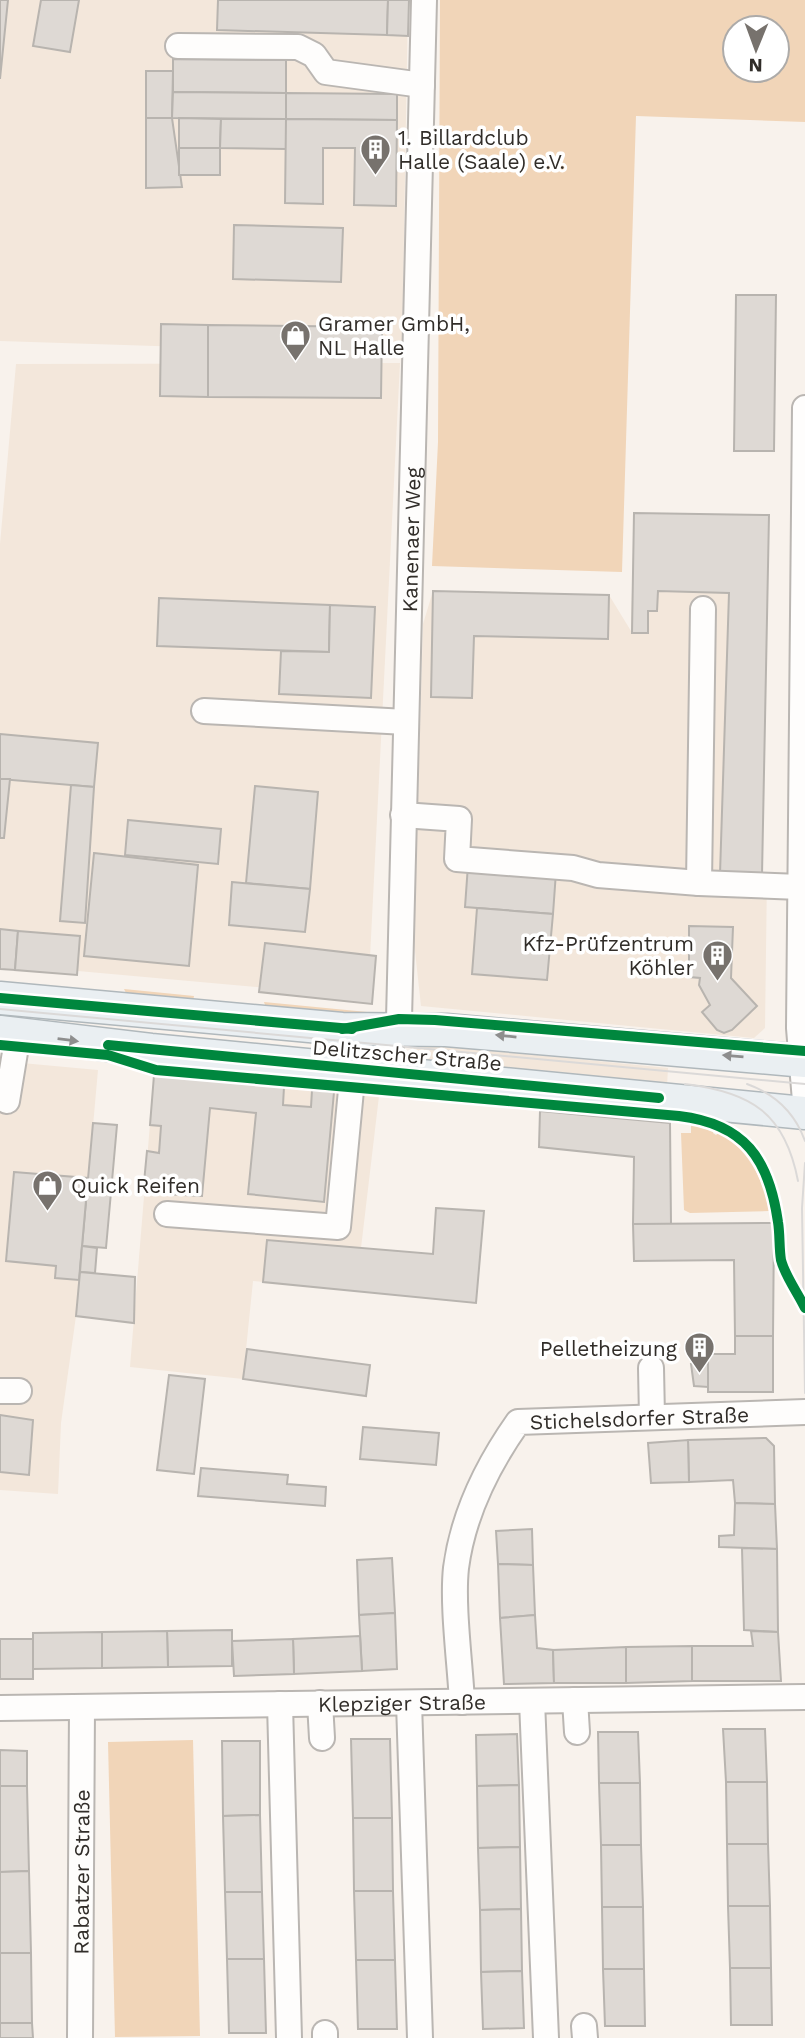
<svg xmlns="http://www.w3.org/2000/svg" width="805" height="2038" font-family="'Work Sans',sans-serif">
<style>
.built{fill:#f3e7db}
.green{fill:#f1d5b8;fill-rule:evenodd}
.building{fill:#ded9d4;stroke:#b8b4af;stroke-width:2}
.lines{fill:none;stroke-linecap:round;stroke-linejoin:round}
.minor-casing{stroke:#bab6b2;stroke-width:28}
.major-casing{stroke:#b0b8bc;stroke-width:35}
.minor{stroke:#fefdfc;stroke-width:24}
.major{stroke:#eaeff2;stroke-width:32}
.tram{stroke:#dbd9d8;stroke-width:2}
.cycleway-casing{stroke:#fff;stroke-width:15}
.cycleway{stroke:#00873e;stroke-width:10}
.oneway{fill:#8e8e8e}
.labels{text-anchor:middle;dominant-baseline:central;stroke-width:7;stroke-linejoin:round;paint-order:stroke}
.poi-label{font-size:21px;fill:#312d29;stroke:#fff;text-anchor:start}
.street-label{font-size:21px;fill:#312d29;stroke:#fff}
</style>
<rect width="100%" height="100%" fill="#f8f2ec"/>
<g class="built">
<path d="M0,0H408L402,354L0,341Z"/>
<path d="M400,363L368,997L0,964V544L16,364Z"/>
<path d="M634,513L769,515L762,874L767,875L765,1028L754,1038L421,1006L414,942L423,624L433,591L609,595L631,631Z"/>
<path d="M422,1036L464,1038V1048L668,1068L667,1087L403,1063Z"/>
<path d="M0,1061L98,1070L76,1316L61,1423L58,1494L0,1490Z"/>
<path d="M154,1075L379,1096L361,1248L267,1240L263,1282L253,1281L243,1379L130,1367Z"/>
</g>
<g class="green">
<path d="M440,0H805V122L636,116L622,572L432,566L438,442ZM735,28H777V70H735Z"/>
<path d="M124,989L194,996L193,1001L127,995Z"/>
<path d="M264,1002L367,1012L352,1015L266,1008Z"/>
<path d="M691,1125L714,1129L713,1133L716,1135L719,1132C748,1150 763,1177 769,1211L690,1213L684,1210L681,1133H691Z"/>
<path d="M193,1740L200,2036L115,2037L108,1742Z"/>
</g>
<g class="building">
<path d="M0,0H8L0,79Z"/>
<path d="M41,0H79L70,52L33,46Z"/>
<path d="M218,0H388L387,35L217,30Z"/>
<path d="M388,0H409L408,36L387,35Z"/>
<path d="M173,59L286,60V93L173,92Z"/>
<path d="M146,71H173L172,118H146Z"/>
<path d="M173,92L286,93V119L172,118Z"/>
<path d="M286,93L397,94V120L286,119Z"/>
<path d="M146,118H172L182,187L146,188Z"/>
<path d="M179,118L221,119L220,148H179Z"/>
<path d="M221,119H286V149L220,148Z"/>
<path d="M286,119L397,120L396,206L354,205L355,148H323V204L285,203Z"/>
<rect x="179" y="148" width="41" height="27"/>
<path d="M234,225L343,228L341,282L233,279Z"/>
<path d="M736,295H776L774,451H734Z"/>
<path d="M161,324L208,325V397L160,396Z"/>
<path d="M208,325L382,327L381,398L208,397Z"/>
<path d="M634,513L769,515L762,875L720,874L729,593L658,591L657,611H648V633H632Z"/>
<path d="M433,591L609,595L608,639L474,636L472,698L431,697Z"/>
<path d="M159,598L330,605L329,652L157,646Z"/>
<path d="M330,605L375,607L371,698L279,694L281,651L329,652Z"/>
<path d="M0,734L98,743L94,787L0,779Z"/>
<path d="M0,779H10L4,838H0Z"/>
<path d="M71,785L94,787L85,923L60,921Z"/>
<path d="M255,786L318,792L310,889L246,883Z"/>
<path d="M128,820L221,829L218,864L125,855Z"/>
<path d="M94,853L198,865L189,966L84,956Z"/>
<path d="M468,865L556,872L553,914L465,907Z"/>
<path d="M232,882L310,889L305,932L229,925Z"/>
<path d="M477,908L553,914L547,980L472,974Z"/>
<path d="M689,926L733,927L731,978L757,1006L732,1030L724,1033L717,1030L702,1012L710,1005L699,985L700,978L689,977Z"/>
<path d="M0,929L18,931L15,970L0,969Z"/>
<path d="M18,931L80,936L77,975L15,970Z"/>
<path d="M265,943L376,956L372,1004L259,992Z"/>
<path d="M154,1075L284,1087L283,1105L311,1107L312,1090L334,1092L324,1202L248,1194L256,1113L210,1108L202,1196L143,1193L147,1151L159,1153L161,1126L150,1125Z"/>
<path d="M540,1111L670,1123L671,1224H633L634,1157L539,1147Z"/>
<path d="M93,1123L117,1125L106,1248L82,1246Z"/>
<path d="M14,1172L88,1178L79,1280L55,1278L56,1266L6,1261Z"/>
<path d="M436,1208L484,1211L476,1303L263,1282L267,1240L433,1254Z"/>
<path d="M774,1223L773,1336H735L734,1260L634,1261L633,1224Z"/>
<path d="M82,1246L97,1248L95,1273L80,1272Z"/>
<path d="M80,1272L135,1277L134,1323L76,1316Z"/>
<path d="M735,1336H773V1392H708V1354H735Z"/>
<path d="M247,1349L370,1365L366,1396L243,1379Z"/>
<path d="M708,1363V1387L694,1386L691,1364Z"/>
<path d="M169,1375L205,1379L194,1474L157,1470Z"/>
<path d="M0,1415L33,1420L29,1475L0,1472Z"/>
<path d="M363,1427L439,1433L436,1465L360,1459Z"/>
<path d="M766,1438L774,1446L775,1504L735,1503L733,1480L689,1482L688,1440Z"/>
<path d="M688,1440L689,1482L651,1483L648,1443Z"/>
<path d="M201,1468L288,1475L287,1484L326,1487L325,1506L198,1496Z"/>
<path d="M735,1503L775,1504L777,1549L719,1547V1536L734,1535Z"/>
<path d="M532,1529L533,1565L498,1564L496,1531Z"/>
<path d="M742,1548L777,1549L778,1632L744,1630Z"/>
<path d="M392,1558L395,1613L359,1615L357,1560Z"/>
<path d="M498,1564L533,1565L535,1615L500,1618Z"/>
<path d="M395,1613L397,1669L362,1671L359,1615Z"/>
<path d="M535,1615L537,1648L553,1650L554,1683L504,1684L500,1618Z"/>
<path d="M232,1630V1666L168,1667L167,1631Z"/>
<path d="M167,1631L168,1667L102,1668V1632Z"/>
<path d="M751,1631L778,1632L781,1681H692V1646H753Z"/>
<path d="M102,1632V1668L33,1669V1633Z"/>
<path d="M360,1636L362,1671L294,1674L293,1639Z"/>
<rect x="0" y="1639" width="33" height="40"/>
<path d="M293,1639L294,1674L234,1676L232,1641Z"/>
<path d="M692,1646V1681L626,1683V1647Z"/>
<path d="M626,1647V1683H554L553,1650Z"/>
<path d="M723,1729H765L767,1782H726Z"/>
<path d="M598,1732H638L640,1783H599Z"/>
<path d="M517,1734L519,1785L477,1786L476,1735Z"/>
<path d="M351,1739H390L392,1818H353Z"/>
<path d="M222,1741H260V1815L223,1816Z"/>
<path d="M0,1750L27,1751V1786H0Z"/>
<path d="M726,1782H767L768,1844H727Z"/>
<path d="M599,1783H640L641,1845H601Z"/>
<path d="M519,1785L520,1847L478,1848L477,1786Z"/>
<path d="M0,1786H27L29,1871L0,1872Z"/>
<path d="M260,1815L262,1892H225L223,1816Z"/>
<path d="M353,1818H392L393,1891H354Z"/>
<path d="M727,1844H768L770,1906H728Z"/>
<path d="M601,1845H641L643,1907H602Z"/>
<path d="M520,1847L521,1909L480,1910L478,1848Z"/>
<path d="M29,1871L31,1953H0V1872Z"/>
<path d="M354,1891H393L395,1960H356Z"/>
<path d="M225,1892H262L264,1959H227Z"/>
<path d="M728,1906H770L771,1968H730Z"/>
<path d="M602,1907H643L644,1969H603Z"/>
<path d="M521,1909L522,1971L481,1972L480,1910Z"/>
<path d="M0,1953H31L32,2023H0Z"/>
<path d="M227,1959H264L266,2033H229Z"/>
<path d="M356,1960H395L397,2029H358Z"/>
<path d="M730,1968H771L772,2025H731Z"/>
<path d="M603,1969H644L645,2026H605Z"/>
<path d="M522,1971L524,2028L483,2029L481,1972Z"/>
<path d="M0,2023H32L33,2038H0Z"/>
</g>
<g class="lines">
<defs>
<g id="minor">
<path d="M178,46L298,47L314,55L326,72L422,85"/>
<path d="M805,408L799,1028L805,1101"/>
<path d="M204,711L406,722"/>
<path d="M403,815L459,819L457,859L573,868L598,875L699,883L800,887"/>
<path d="M699,883L703,609"/>
<path id="s1" d="M372,1071L391,1046L399,1019L424,0"/>
<path d="M7,1101L18,1034"/>
<path d="M167,1214L338,1227L353,1069"/>
<path d="M651,1368L652,1417"/>
<path d="M0,1391H19"/>
<path d="M575,1700L577,1732"/>
<path d="M532,1701L546,2038"/>
<path id="s2" d="M462,1702C460,1663 452,1605 456,1568C463,1514 487,1466 518,1422L805,1412"/>
<path d="M320,1703L322,1738"/>
<path d="M409,1703L420,2038"/>
<path d="M280,1704L289,2038"/>
<path id="s3" d="M0,1708L805,1697"/>
<path d="M584,2026L585,2038"/>
<path d="M325,2033V2038"/>
<path id="s4" d="M80,2038L82,1707"/>
</g>
<g id="major">
<path d="M0,998L342,1029L446,1030L805,1061"/>
<path d="M0,1032L151,1050L805,1113"/>
</g>
</defs>
<use href="#minor" class="minor-casing"/>
<use href="#major" class="major-casing"/>
<use href="#minor" class="minor"/>
<use href="#major" class="major"/>
<g class="tram">
<path d="M0,1009L805,1084"/>
<path d="M685,1084C751,1092 785,1113 798,1181"/>
<path d="M747,1084C775,1094 795,1113 805,1141"/>
<path d="M805,1163L802,1208L805,1393"/>
</g>
<defs>
<g id="cycleway">
<path d="M0,998L352,1029"/>
<path d="M342,1029L399,1019L435,1020L805,1051"/>
<path d="M0,1045L108,1055L156,1070L679,1116C745,1124 769,1159 778,1222C780,1234 779,1248 781,1260C785,1276 798,1293 805,1308"/>
<path d="M108,1045L659,1098"/>
</g>
</defs>
<use href="#cycleway" class="cycleway-casing"/>
<use href="#cycleway" class="cycleway"/>
</g>
<defs><path id="oneway-solid" d="M-6-.8H1V-3.2L6.5 0L1 3.2V.8H-6Z" transform="scale(1.75)"/></defs>
<g class="oneway">
<use href="#oneway-solid" transform="translate(506 1036) rotate(-174)"/>
<use href="#oneway-solid" transform="translate(68 1040) rotate(7)"/>
<use href="#oneway-solid" transform="translate(733 1056) rotate(-175)"/>
</g>
<defs>
<symbol id="building-pin" viewBox="-11 -11 22 30"><path d="M0 17L-7.5 6A9.5 9.5 0 1 1 7.5 6Z" fill="#77726d" stroke="#fff"/><path d="M-4-6H4V6H1V3H-1V6H-4ZM-2.5-4.3h1.7v1.8h-1.7ZM.8-4.3h1.7v1.8H.8ZM-2.5-1h1.7V.8h-1.7ZM.8-1h1.7V.8H.8Z" fill="#fff"/></symbol>
<symbol id="shop-pin" viewBox="-11 -11 22 30"><path d="M0 17L-7.5 6A9.5 9.5 0 1 1 7.5 6Z" fill="#77726d" stroke="#fff"/><path d="M-5-2.5h2.3a2.7 3.5 0 0 1 5.4 0H5L5.5 6h-11ZM-1.5-2.5h3a1.5 2.3 0 0 0-3 0Z" fill="#fff"/></symbol>
</defs>
<g fill-rule="evenodd">
<use href="#building-pin" x="358" y="132" width="35" height="47"/>
<use href="#shop-pin" x="278" y="318" width="35" height="47"/>
<use href="#building-pin" x="700" y="938" width="35" height="47"/>
<use href="#shop-pin" x="30" y="1168" width="35" height="47"/>
<use href="#building-pin" x="682" y="1330" width="35" height="47"/>
</g>
<g class="labels">
<g class="poi-label">
<text x="398" y="137">1. Billardclub<tspan x="398" dy="24">Halle (Saale) e.V.</tspan></text>
<text x="318" y="323">Gramer GmbH,<tspan x="318" dy="24">NL Halle</tspan></text>
<text x="694" y="943" text-anchor="end">Kfz-Prüfzentrum<tspan x="694" dy="24">Köhler</tspan></text>
<text x="71" y="1185">Quick Reifen</text>
<text x="677" y="1348" text-anchor="end">Pelletheizung</text>
</g>
<g class="street-label">
<text stroke="none"><textPath href="#s1" startOffset="539">Kanenaer Weg</textPath></text>
<text transform="translate(407 1055) rotate(5)">Delitzscher Straße</text>
<text stroke="none"><textPath href="#s2" startOffset="416">Stichelsdorfer Straße</textPath></text>
<text stroke="none"><textPath href="#s3" startOffset="402">Klepziger Straße</textPath></text>
<text stroke="none"><textPath href="#s4" startOffset="166">Rabatzer Straße</textPath></text>
</g>
</g>
<g transform="translate(756 49) rotate(181)"><circle r="33" fill="#ffffff" stroke="#adaba9" stroke-width="2"/>
<path d="M0-5L12 26L0 18L-12 26Z" fill="#77726d"/>
<text y="-10" font-size="19" font-weight="bold" text-anchor="middle" fill="#312d29">N</text>
</g>
</svg>
